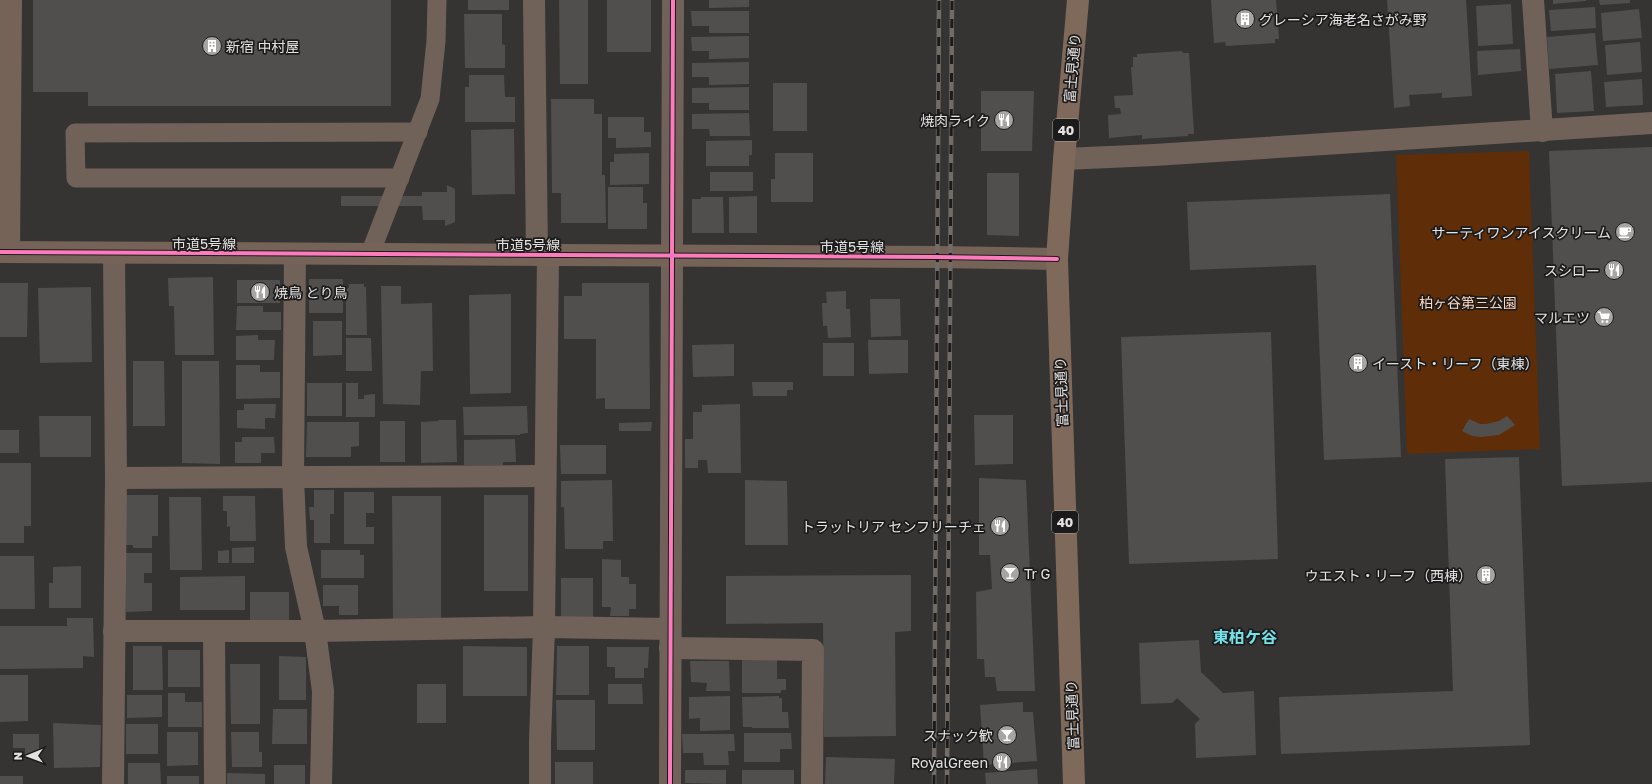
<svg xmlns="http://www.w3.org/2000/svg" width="1652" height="784" font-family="'Golos Text','Noto Sans JP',sans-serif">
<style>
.green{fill:#5f2d07}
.building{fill:#504f4e}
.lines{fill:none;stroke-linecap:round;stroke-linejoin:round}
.lane{stroke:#706259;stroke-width:19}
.street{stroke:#706259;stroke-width:22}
.secondary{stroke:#766358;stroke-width:22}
.primary{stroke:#7e695b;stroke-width:22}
.rail-casing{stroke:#736b66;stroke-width:4.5}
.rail{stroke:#1c1b1b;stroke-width:3;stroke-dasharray:9;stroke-linecap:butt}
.cycleway-casing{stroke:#1c1b1b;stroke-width:6}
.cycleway{stroke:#fd7abc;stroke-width:4}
.labels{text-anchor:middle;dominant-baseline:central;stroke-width:3.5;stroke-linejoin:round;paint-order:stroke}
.shield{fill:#1c1b1b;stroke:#a8a6a6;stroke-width:1}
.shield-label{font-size:13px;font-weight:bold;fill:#e4e2e1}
.poi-label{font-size:14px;fill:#e4e2e1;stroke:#1c1b1b;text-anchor:end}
.street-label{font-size:14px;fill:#e4e2e1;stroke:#1c1b1b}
.park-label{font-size:14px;fill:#fdd3bb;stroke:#1c1b1b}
.quarter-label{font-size:16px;font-weight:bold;fill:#75e1e8;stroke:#1c1b1b}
</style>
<rect width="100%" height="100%" fill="#353433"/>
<path class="green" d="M1529,151L1540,449L1407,454L1396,155Z"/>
<g class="building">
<path d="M33,0H391V106H88V92H33Z"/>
<rect x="468" y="0" width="41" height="10"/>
<path d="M559,0H588V84H560Z"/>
<rect x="607" y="0" width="44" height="52"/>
<path d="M709,0H749V7L709,8Z"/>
<path d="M1211,0H1276L1279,39H1275V43L1226,46L1225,42L1214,43Z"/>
<path d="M1387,0H1466L1472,96L1442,98V93L1409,95L1410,106L1394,108Z"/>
<path d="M1553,0H1586V1L1553,4Z"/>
<path d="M1599,0H1630V3L1600,5Z"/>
<path d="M1511,4L1513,44L1478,46L1476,6Z"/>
<path d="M1595,7L1596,28L1551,31L1549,10Z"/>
<path d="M1639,9L1642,38L1603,41L1601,13Z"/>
<path d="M691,11H749V33H709V26H692Z"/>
<path d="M464,14H502V44L505,45V68H465Z"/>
<path d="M1595,33L1598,65L1549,69L1547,37Z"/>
<path d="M749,36V58L709,59V51H692L691,37Z"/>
<path d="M1640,42L1642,72L1607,75L1605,45Z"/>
<path d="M1520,49L1521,71L1478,75L1477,51Z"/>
<path d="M1182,51L1183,53H1189L1194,134H1188V136L1142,139V135L1109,138L1108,115L1121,114L1120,108H1115L1114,96L1133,95L1131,67H1133V57H1137V54Z"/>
<path d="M749,62V84L709,85V77H692V63Z"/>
<path d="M1591,71L1594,111L1557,113L1555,74Z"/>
<path d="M469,75H504L505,97H515V122H465V87H469Z"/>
<path d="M1642,79L1643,105L1606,107L1604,82Z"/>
<rect x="773" y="83" width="34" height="48"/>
<path d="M749,87V110H709V103H692V88Z"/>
<path d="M981,91H1034L1032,151H981Z"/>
<path d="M551,99H594V114H602V175H605L606,223H561V193H552Z"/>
<path d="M749,113L750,136H710L709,129H692V114Z"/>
<path d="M608,117H644V132H651V147L616,148V138H608Z"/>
<path d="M514,129L515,194L472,195L471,130Z"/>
<path d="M752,140V155H749V166H706V141Z"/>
<path d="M1652,147V482L1562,486L1549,151Z"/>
<path d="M649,153V184L610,185V162H614V154Z"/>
<path d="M775,153H813V202H771V179H775Z"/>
<rect x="710" y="172" width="43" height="19"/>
<path d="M987,173H1019V236L987,235Z"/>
<path d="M447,185L455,189V222L445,226V220H423L422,206H341V196H422V192H447Z"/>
<path d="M608,187H643V203H647V229H608Z"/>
<path d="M1390,194L1401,457L1324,460L1316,265L1190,270L1187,202Z"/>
<path d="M757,196V233H729V197Z"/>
<path d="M701,197H723L724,233H692V199H701Z"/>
<path d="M213,277L214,355H175L174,306H169L168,278Z"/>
<rect x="309" y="279" width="34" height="34"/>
<rect x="237" y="280" width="43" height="23"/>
<path d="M0,283H28L27,337H0Z"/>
<path d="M582,283H649L650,409H605V398L596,399V339H564V296H582Z"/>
<path d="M349,284H364V287H366L367,335H346V289L349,288Z"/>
<path d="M381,286H401V304L432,303L433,371H421L420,405L383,404Z"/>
<path d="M91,287L92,362L40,363L38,288Z"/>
<path d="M846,291V309H850L851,337L828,338L827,326H823L822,303H827L826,292Z"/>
<path d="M511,294V393L470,394L469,295Z"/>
<path d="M870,299H900L901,336L871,337Z"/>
<path d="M237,306H263V312H281V330H236Z"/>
<path d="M313,321H342V355L313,356Z"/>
<path d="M1271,332L1278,559L1129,564L1121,337Z"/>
<path d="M258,335V340H275L274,360H236V336Z"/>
<path d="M346,338H371L372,371H346Z"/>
<path d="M868,340H908V373L869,374Z"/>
<rect x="823" y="343" width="31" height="33"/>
<path d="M734,344V376L693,377L692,345Z"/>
<path d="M133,361H164L165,426H133Z"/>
<path d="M182,361H219L220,464L182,463Z"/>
<path d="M236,365H260V372H280V398L236,399Z"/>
<path d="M752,382H793V390H787V396H753Z"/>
<rect x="307" y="383" width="35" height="33"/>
<path d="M346,383H358V399H364V395L375,394V417H346Z"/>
<path d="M244,404H276L275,418H265V429L237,428V410H244Z"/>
<path d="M740,404L741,473H708L707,460H698V468H685V439H693V412H702V405Z"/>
<path d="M527,406L528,433L520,434V435H464L463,407Z"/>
<path d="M974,415H1013V464L975,465Z"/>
<path d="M39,416H91V457H40Z"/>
<path d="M1507,416L1515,425L1499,435L1481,437L1472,436L1462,431L1469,419L1480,424H1486L1499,421Z"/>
<path d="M438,420H456L457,462L421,463V422L438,421Z"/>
<rect x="380" y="421" width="25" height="41"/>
<path d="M307,422H359V446L351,447V457H306Z"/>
<path d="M652,422L651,431H619V423Z"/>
<rect x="0" y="430" width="19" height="23"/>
<path d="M242,437H274L275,453H261V463H235V442H242Z"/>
<path d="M515,439L516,462H503V465H464V440Z"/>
<path d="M560,445H606V474H561Z"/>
<path d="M1519,457L1530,745L1281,754L1279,697L1453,691L1445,459Z"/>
<path d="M0,463H31V526H24V543H0Z"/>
<path d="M979,478L1026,480L1035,691H997L995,677H985L984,659H977L976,592L992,589L990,555H979Z"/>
<path d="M612,480L613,541H603V549H565L564,507H561V481Z"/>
<path d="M745,480L787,481L788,545H745Z"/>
<path d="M314,490H334V514H330V543H314V520H310L309,507H314Z"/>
<path d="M344,492H374V513H366V527H374V544H344Z"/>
<path d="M124,495H158V536H152V548H133V545H125Z"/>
<rect x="484" y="495" width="44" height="96"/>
<path d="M223,496H255L256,541H230V526L227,527V511H223Z"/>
<path d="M392,496H441V619H393Z"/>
<path d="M169,497H201L202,570H170Z"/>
<path d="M254,547V563H232V548Z"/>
<path d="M229,550V563H218V551Z"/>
<path d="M321,550H360V555H364V578H321Z"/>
<path d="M126,553H152V573H144V583H152V611L126,612Z"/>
<path d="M0,556H34L35,609H0Z"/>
<path d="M602,559L621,560V577H629V584H636V609H629V616H610L611,607H602Z"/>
<path d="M81,566V608H49V583H53V567Z"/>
<path d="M911,575V631L895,632L896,736L824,737L823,623L726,624V576Z"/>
<path d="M245,576V610H180V577Z"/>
<path d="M561,578H593V618L561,617Z"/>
<path d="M323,585H358V615H339V606H323Z"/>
<rect x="250" y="592" width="39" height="30"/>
<path d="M67,618H93L94,657L83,656V668L0,669V626H67Z"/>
<path d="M1199,640L1201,672L1223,693L1254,691L1256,755L1196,758L1195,724L1200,719L1177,698L1172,703L1141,704L1139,643Z"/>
<path d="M133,646H162L163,690H133Z"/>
<path d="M463,646L527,647V696H463Z"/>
<path d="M557,646H589V695H556Z"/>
<path d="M607,647H649L648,668H644V678H615V667H607Z"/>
<rect x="168" y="650" width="32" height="37"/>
<path d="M279,656L306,657V700H279Z"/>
<path d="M742,658H777V679H786V690H781V693H742Z"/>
<path d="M690,661H729L730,691H706L707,683L691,682Z"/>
<path d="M230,664H260V724H231Z"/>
<path d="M0,675H28V721L0,722Z"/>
<rect x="417" y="684" width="29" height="39"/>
<path d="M608,684H642L643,704H608Z"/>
<path d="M168,693H185V702H202V727H168Z"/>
<path d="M127,695H162V717L127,718Z"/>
<path d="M730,696V730L700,731V718L689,719V697Z"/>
<path d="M779,696V698H782V712H788L789,728H752V727H743L742,697Z"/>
<path d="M556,700H595V750H557Z"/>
<path d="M1023,702V712H1033L1037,761L984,765L980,705Z"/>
<path d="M273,709H307V744H272Z"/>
<path d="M53,723L101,725L100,767L54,768Z"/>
<rect x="126" y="724" width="32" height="30"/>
<path d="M167,732H198V765L167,766Z"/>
<path d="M231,732H259V752H262V767H232Z"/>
<path d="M744,733H791L792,749H780V762H744Z"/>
<path d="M13,734H39V758H25V748H13Z"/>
<path d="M682,734H734L735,751H728L729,765H704L703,753H683Z"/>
<path d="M826,757L895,759L894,784H825Z"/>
<rect x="555" y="762" width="38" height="22"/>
<path d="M128,763H160L161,784H128Z"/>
<rect x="274" y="765" width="31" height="19"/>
<path d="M1037,769L1038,784H986L985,773Z"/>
<path d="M685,770H726V784L685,783Z"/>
<rect x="742" y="770" width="52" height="14"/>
<path d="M227,773L265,774V784H227Z"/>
<rect x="0" y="776" width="23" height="8"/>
<rect x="167" y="776" width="32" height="8"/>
</g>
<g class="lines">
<g class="lane">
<path d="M400,178H76L75,133L418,132"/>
<path d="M370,254L430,99L436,41L437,0"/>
</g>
<g class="street">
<path d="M534,0L537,255"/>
<path d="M1533,0L1542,131"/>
<path d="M1064,159L1154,155L1652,123"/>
<path d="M295,254L293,477L296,547L315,631L323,691L321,784"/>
<path d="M116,478L544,476"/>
<path d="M114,631H315L544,627L670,629"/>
<path d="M214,631L215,784"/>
<path d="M670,648L813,650L812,784"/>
<path d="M113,784L116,478L114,253"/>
<path d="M540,784V741L544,627L548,255"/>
<path d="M670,784L673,0"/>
</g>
<g class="secondary">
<path d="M0,252L937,257L1057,259"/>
<path d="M9,252L11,0"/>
</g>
<path class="primary" d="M1074,784L1057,259L1064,159L1078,0"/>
<defs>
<g id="rail">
<path d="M934,784L939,0"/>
<path d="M947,784L952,0"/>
</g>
</defs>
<use href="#rail" class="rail-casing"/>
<use href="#rail" class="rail"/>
<defs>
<g id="cycleway">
<path d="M0,252L937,257L1057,259"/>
<path d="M670,784L673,0"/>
</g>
</defs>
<use href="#cycleway" class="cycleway-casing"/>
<use href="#cycleway" class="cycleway"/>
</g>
<defs>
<symbol id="building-disc" viewBox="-11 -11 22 22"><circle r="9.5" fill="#a7a5a4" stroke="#1c1b1b"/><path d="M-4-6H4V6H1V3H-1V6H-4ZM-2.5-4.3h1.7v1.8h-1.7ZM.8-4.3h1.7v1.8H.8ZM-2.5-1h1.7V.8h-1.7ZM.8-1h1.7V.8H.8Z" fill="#fff"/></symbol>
<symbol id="restaurant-disc" viewBox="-11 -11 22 22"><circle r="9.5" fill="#a7a5a4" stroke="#1c1b1b"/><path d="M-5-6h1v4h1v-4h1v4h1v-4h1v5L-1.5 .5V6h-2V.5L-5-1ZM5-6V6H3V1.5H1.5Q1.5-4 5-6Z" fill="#fff"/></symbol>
<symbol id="cafe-disc" viewBox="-11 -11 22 22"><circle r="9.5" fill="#a7a5a4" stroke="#1c1b1b"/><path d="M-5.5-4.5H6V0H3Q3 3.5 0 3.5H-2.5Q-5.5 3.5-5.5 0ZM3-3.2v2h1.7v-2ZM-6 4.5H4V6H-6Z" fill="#fff"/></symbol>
<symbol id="supermarket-disc" viewBox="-11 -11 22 22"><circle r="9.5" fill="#a7a5a4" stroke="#1c1b1b"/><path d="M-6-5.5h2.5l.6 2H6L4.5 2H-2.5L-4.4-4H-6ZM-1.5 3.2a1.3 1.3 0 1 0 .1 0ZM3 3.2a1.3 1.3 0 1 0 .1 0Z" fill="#fff"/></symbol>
<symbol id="bar-disc" viewBox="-11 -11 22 22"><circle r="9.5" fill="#a7a5a4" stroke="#1c1b1b"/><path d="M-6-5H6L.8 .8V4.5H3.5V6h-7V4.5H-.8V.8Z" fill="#fff"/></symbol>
</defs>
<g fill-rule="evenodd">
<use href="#building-disc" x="1234" y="8" width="22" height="22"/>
<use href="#building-disc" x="201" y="35" width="22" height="22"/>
<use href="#restaurant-disc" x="993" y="109" width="22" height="22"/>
<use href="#cafe-disc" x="1614" y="221" width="22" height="22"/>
<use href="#restaurant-disc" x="1603" y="259" width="22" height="22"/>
<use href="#restaurant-disc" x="249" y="281" width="22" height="22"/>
<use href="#supermarket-disc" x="1593" y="306" width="22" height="22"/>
<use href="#building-disc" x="1347" y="352" width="22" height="22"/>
<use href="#restaurant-disc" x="989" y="515" width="22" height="22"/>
<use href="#bar-disc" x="999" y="562" width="22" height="22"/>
<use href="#building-disc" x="1475" y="564" width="22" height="22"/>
<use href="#bar-disc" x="996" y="724" width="22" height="22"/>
<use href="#restaurant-disc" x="991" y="751" width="22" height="22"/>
</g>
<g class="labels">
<g class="shield">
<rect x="1053" y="119" width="26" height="22" rx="3"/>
<rect x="1052" y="511" width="26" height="22" rx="3"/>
</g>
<g class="shield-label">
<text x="1066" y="130">40</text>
<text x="1065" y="522">40</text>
</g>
<g class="poi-label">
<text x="1259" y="19" text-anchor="start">グレーシア海老名さがみ野</text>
<text x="226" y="46" text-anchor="start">新宿 中村屋</text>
<text x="990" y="120">焼肉ライク</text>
<text x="1611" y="232">サーティワンアイスクリーム</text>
<text x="1600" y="270">スシロー</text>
<text x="274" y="292" text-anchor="start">焼鳥 とり鳥</text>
<text x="1590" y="317">マルエツ</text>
<text x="1372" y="363" text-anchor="start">イースト・リーフ（東棟）</text>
<text x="986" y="526">トラットリア センフリーチェ</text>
<text x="1024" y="573" text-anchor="start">Tr G</text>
<text x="1472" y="575">ウエスト・リーフ（西棟）</text>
<text x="993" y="735">スナック歓</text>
<text x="988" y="762">RoyalGreen</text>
</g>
<g class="street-label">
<text transform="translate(1072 68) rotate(-85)">富士見通り</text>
<text x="204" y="243">市道5号線</text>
<text x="528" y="244">市道5号線</text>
<text x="852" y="246">市道5号線</text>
<text transform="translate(1061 392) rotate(-92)">富士見通り</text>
<text transform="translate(1072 715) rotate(-92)">富士見通り</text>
</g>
<g class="park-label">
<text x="1468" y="302">柏ヶ谷第三公園</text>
</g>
<g class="quarter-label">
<text x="1245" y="637">東柏ケ谷</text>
</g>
</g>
<g transform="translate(28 756) rotate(269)" stroke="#1c1b1b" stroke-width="3" paint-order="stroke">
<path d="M0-3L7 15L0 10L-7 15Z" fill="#e4e2e1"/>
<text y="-6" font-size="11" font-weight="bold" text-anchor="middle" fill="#e4e2e1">N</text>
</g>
</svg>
